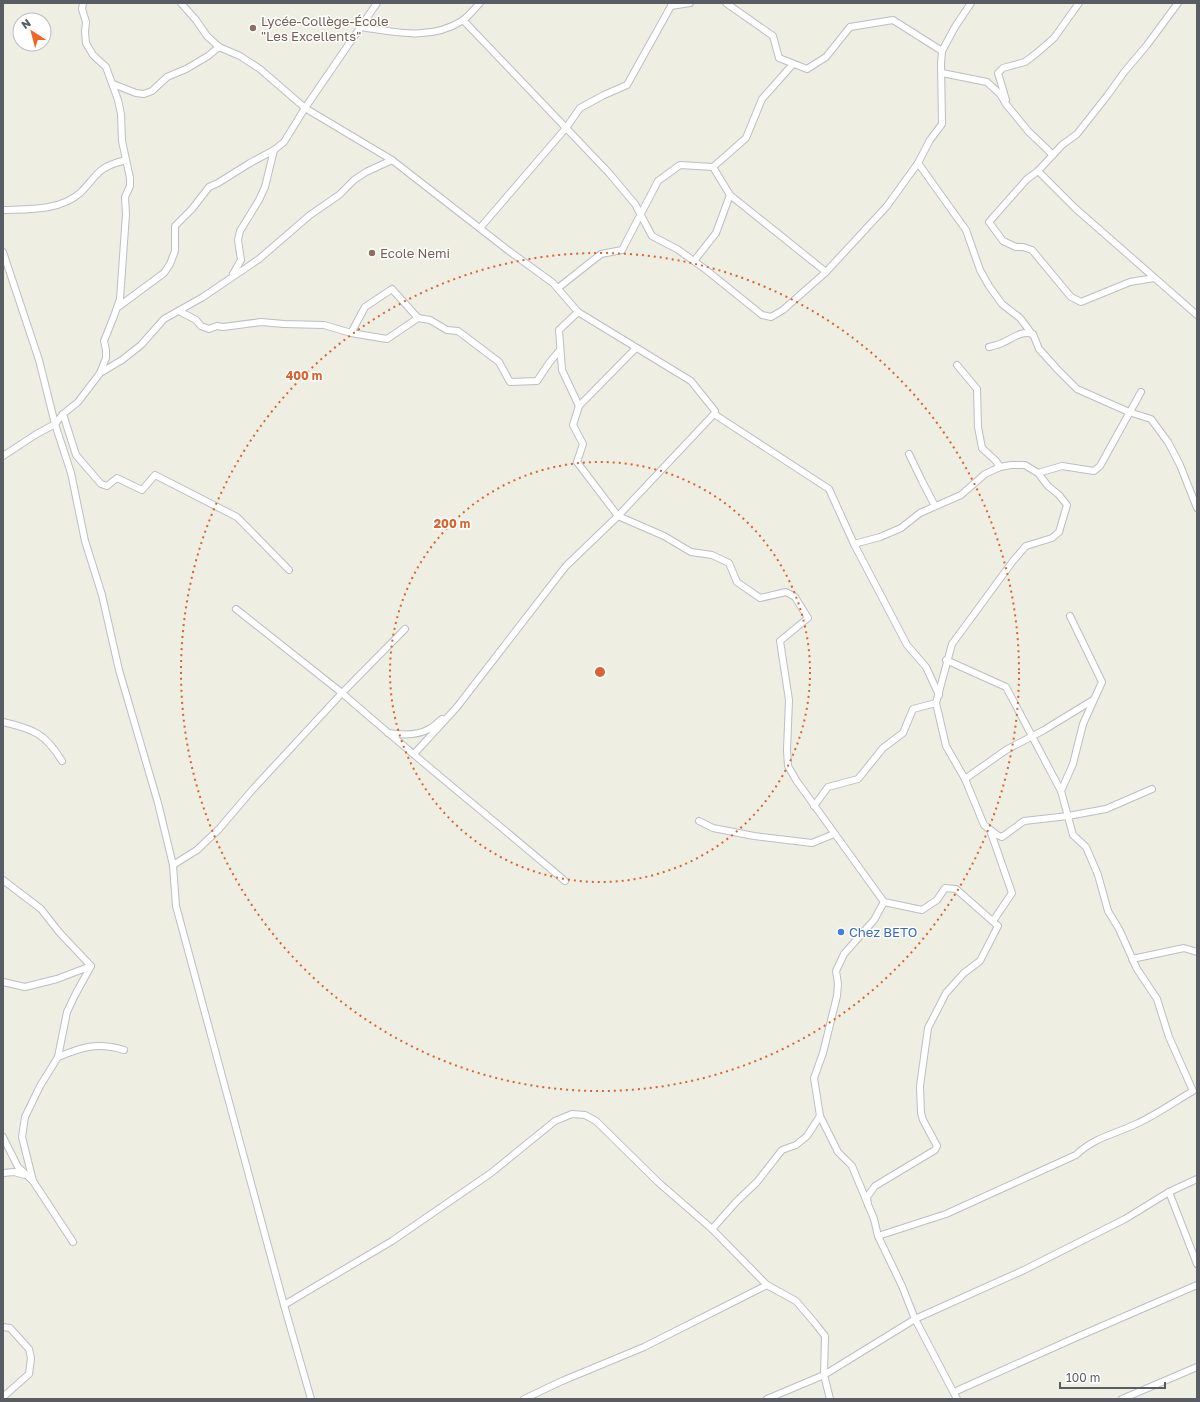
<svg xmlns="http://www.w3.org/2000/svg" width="1200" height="1402" font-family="'Golos Text',sans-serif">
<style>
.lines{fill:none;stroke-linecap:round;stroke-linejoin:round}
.street-casing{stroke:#bcbec4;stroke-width:8}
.street{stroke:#fff;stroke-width:6}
.ring{fill:none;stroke:#d96430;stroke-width:2;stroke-dasharray:2 4}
.education-dot{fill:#8d6e63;stroke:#fff;stroke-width:1.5}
.shop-dot{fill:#3f7fe0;stroke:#fff;stroke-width:1.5}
.labels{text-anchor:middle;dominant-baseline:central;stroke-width:3;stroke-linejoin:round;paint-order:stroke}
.education-label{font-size:13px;fill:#785e54;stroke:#fff;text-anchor:start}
.shop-label{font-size:13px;fill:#366cbe;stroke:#fff;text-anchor:start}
.centre{fill:#d96430;stroke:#fff;stroke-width:2}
.ring-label{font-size:12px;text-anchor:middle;font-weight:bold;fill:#d96430;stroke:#fff;stroke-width:3;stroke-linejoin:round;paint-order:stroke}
</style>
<rect width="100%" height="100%" fill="#eeeee2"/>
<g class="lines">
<defs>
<g id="street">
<path d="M181,3L196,20L207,36L219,47L240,56L260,69L305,108L392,160L509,251L553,283L578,312L691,381L715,411L714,414L829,489L854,544L907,645L926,667L939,695"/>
<path d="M726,3L773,36L779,58L807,69L826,57L850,27L893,20L942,51"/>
<path d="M463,20L609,173L635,204L652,236L677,249L705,269L762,315L771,317L783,310L826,272L887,206L918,163L930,140L942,124L941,64L942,51L955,27L971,3"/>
<path d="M360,27C396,32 429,41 462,21C469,16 474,9 480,3"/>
<path d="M942,73L987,82L1000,94L1006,104L1028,131L1053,155"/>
<path d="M113,84L136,93L144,94L152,91L167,77L186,69L208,56L219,47"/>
<path d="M1006,100L998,73L1003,68L1025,62L1038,52L1054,38L1079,3"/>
<path d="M918,163L966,230L980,270L989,286L1002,304L1020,318L1032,334"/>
<path d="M1038,171L1075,208L1197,315"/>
<path d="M730,195L826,272"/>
<path d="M3,210C27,209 60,211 80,193C88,186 94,175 103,169C110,164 118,162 126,160"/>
<path d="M480,228L566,128L580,108L604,95L627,85L671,6L690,3"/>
<path d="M3,252L39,360L55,424L71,473L85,541L102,595L119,670L158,803L173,865L176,906L284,1305L311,1399"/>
<path d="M694,261L716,233L730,195L713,167"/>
<path d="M233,274L241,260L238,240L240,231L259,200L265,187L274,150"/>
<path d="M1154,278L1130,282L1081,302L1071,297L1032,250L1023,247H1016L1003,241L989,222L1027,179L1038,171L1062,145L1077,134L1107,96L1125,71L1147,45L1178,3"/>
<path d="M558,288L601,254L622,250L658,181L680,165L713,167L746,138L762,99L793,64"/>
<path d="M118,307L164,273L170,264L175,251V226L192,209L209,187L218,183L250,163L274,150L284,142L305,108L377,3"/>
<path d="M179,311L196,320L201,326L209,329L217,326L223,327L261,322L284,324L324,325L351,333L387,339L418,318L392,289L365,307L351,333"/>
<path d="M578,312L559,330L562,370L579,406"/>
<path d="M418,318L430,320L447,330L458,331L499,362L510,382L537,381L549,363L560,350"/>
<path d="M989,347C993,346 998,345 1002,343C1012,339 1021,330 1033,334L1039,349L1058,370L1077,389L1129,412L1151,419L1168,442L1180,465L1197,508"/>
<path d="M957,365L977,389L978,427L982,448L996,461L1000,467"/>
<path d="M100,373L122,360L141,345L164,319L203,297L259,259L310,215L339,195L354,180L366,172L392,160"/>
<path d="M63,414L76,455L101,484L107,486L117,478L142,490L155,475L237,517L289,570"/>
<path d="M714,414L618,516L664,536L691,552L712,555L729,563L737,582L760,598L786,592L795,597L808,618L780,641L789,700L787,750L788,766L796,780L884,902L922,910L937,900L945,888L956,889L998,926L980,961L964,973L946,993L928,1028L920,1086L921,1113L923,1120L937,1146L935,1150L875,1186L867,1197L868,1205"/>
<path d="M909,454L922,481L935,506"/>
<path d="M3,456L35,435L55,424L63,414L78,402L94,381L100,373L106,358V350L104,341L114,316L120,299L126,214L125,197L130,186V178L122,141L121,114L118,100L106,67L93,55L86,43L85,32L86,22L82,9L83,3"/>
<path d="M1038,473L1062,466L1094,471L1100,466L1141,392"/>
<path d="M854,544L880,537L901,528L920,513L961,495L985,474L1000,467L1011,465H1025L1038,473L1048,486L1059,495L1067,505L1059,532L1052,538L1026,546L1013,561L952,644L936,703L946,746L965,779L984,825L997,835L1002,837L1024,821L1068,816L1106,809L1152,789"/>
<path d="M236,609L342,693L405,629"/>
<path d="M946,660L1006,687L1061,791"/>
<path d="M3,722C33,729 45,733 62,761"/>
<path d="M388,733C401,735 417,736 429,729C434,727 438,722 442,719"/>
<path d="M414,754L457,707L566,566L618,516L577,462L583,444L573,425L579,406L636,348"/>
<path d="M965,779L1006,750L1044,730L1093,700"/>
<path d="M814,806L828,787L858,779L883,748L903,733L913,709L936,703"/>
<path d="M699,821L713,828L754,836L812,843L834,834"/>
<path d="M990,830L1012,893L993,921"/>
<path d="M173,865L197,850L219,829L254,788L342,693C415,757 491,818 565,881"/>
<path d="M3,880L41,909L59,932L91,966"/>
<path d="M1132,959L1184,948L1197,952"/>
<path d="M3,982L25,987L57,979L91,966L75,995L67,1012L58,1057L40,1086L25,1117L22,1137L33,1181L73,1242"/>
<path d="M58,1057C82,1047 97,1042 124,1050"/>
<path d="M820,1116L838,1152L852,1166L874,1219L878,1236L902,1286L915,1319L957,1399"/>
<path d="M3,1137L18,1167L33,1181"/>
<path d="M3,1173L14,1172L25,1175"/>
<path d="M1169,1192L1197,1264"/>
<path d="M712,1229L737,1201L757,1182L782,1150L796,1145L807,1136L820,1116L814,1078L823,1053L837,996L838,984L836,971L844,954L874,920L884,902"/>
<path d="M878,1236L946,1214L1076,1155C1093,1138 1115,1134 1136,1124C1156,1115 1174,1102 1193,1091L1169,1037L1157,999L1137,969L1119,929L1108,911L1098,875L1086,847L1073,835L1061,791L1073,764L1083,724L1102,682L1070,616"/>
<path d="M284,1305L392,1241L491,1173L555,1121L572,1114L585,1115L596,1121L658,1182L712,1229L767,1285L796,1301L814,1322L825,1336L824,1375L830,1399"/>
<path d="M3,1327L10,1328L29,1349L31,1358L29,1374L3,1397"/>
<path d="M954,1392L1077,1337L1197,1285"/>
<path d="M524,1399L562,1381L644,1347L767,1285"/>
<path d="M767,1399L824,1375L915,1319L1024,1270L1125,1219L1169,1192L1197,1179"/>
<path d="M1122,1399L1197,1367"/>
</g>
</defs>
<use href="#street" class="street-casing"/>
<use href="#street" class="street"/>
</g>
<g class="ring">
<circle cx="600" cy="672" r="210"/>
<circle cx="600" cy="672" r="419"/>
</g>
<g class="education-dot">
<circle cx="253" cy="28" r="4"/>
<circle cx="372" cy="253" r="4"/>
</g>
<circle class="shop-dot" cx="841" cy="932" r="4"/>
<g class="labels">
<g class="education-label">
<text x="261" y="21">Lycée-Collège-École<tspan x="261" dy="15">"Les Excellents"</tspan></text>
<text x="380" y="253">Ecole Nemi</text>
</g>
<g class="shop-label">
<text x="849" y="932">Chez BETO</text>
</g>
</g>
<circle cx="600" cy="672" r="6" class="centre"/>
<g class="ring-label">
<text x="304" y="380">400 m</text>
<text x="452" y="528">200 m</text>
</g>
<rect width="1200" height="1402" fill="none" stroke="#5a5c63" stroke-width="8"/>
<g transform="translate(32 32) rotate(324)"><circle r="19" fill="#ffffff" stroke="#bdbec1"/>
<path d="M0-3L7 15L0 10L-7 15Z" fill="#ef6627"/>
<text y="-6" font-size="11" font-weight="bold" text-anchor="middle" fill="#5a5c63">N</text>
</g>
<path d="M1060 1382v6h105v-6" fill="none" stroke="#5a5c63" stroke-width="2"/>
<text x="1066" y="1382" font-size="12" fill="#5a5c63" stroke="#ffffff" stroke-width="3" paint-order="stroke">100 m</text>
</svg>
